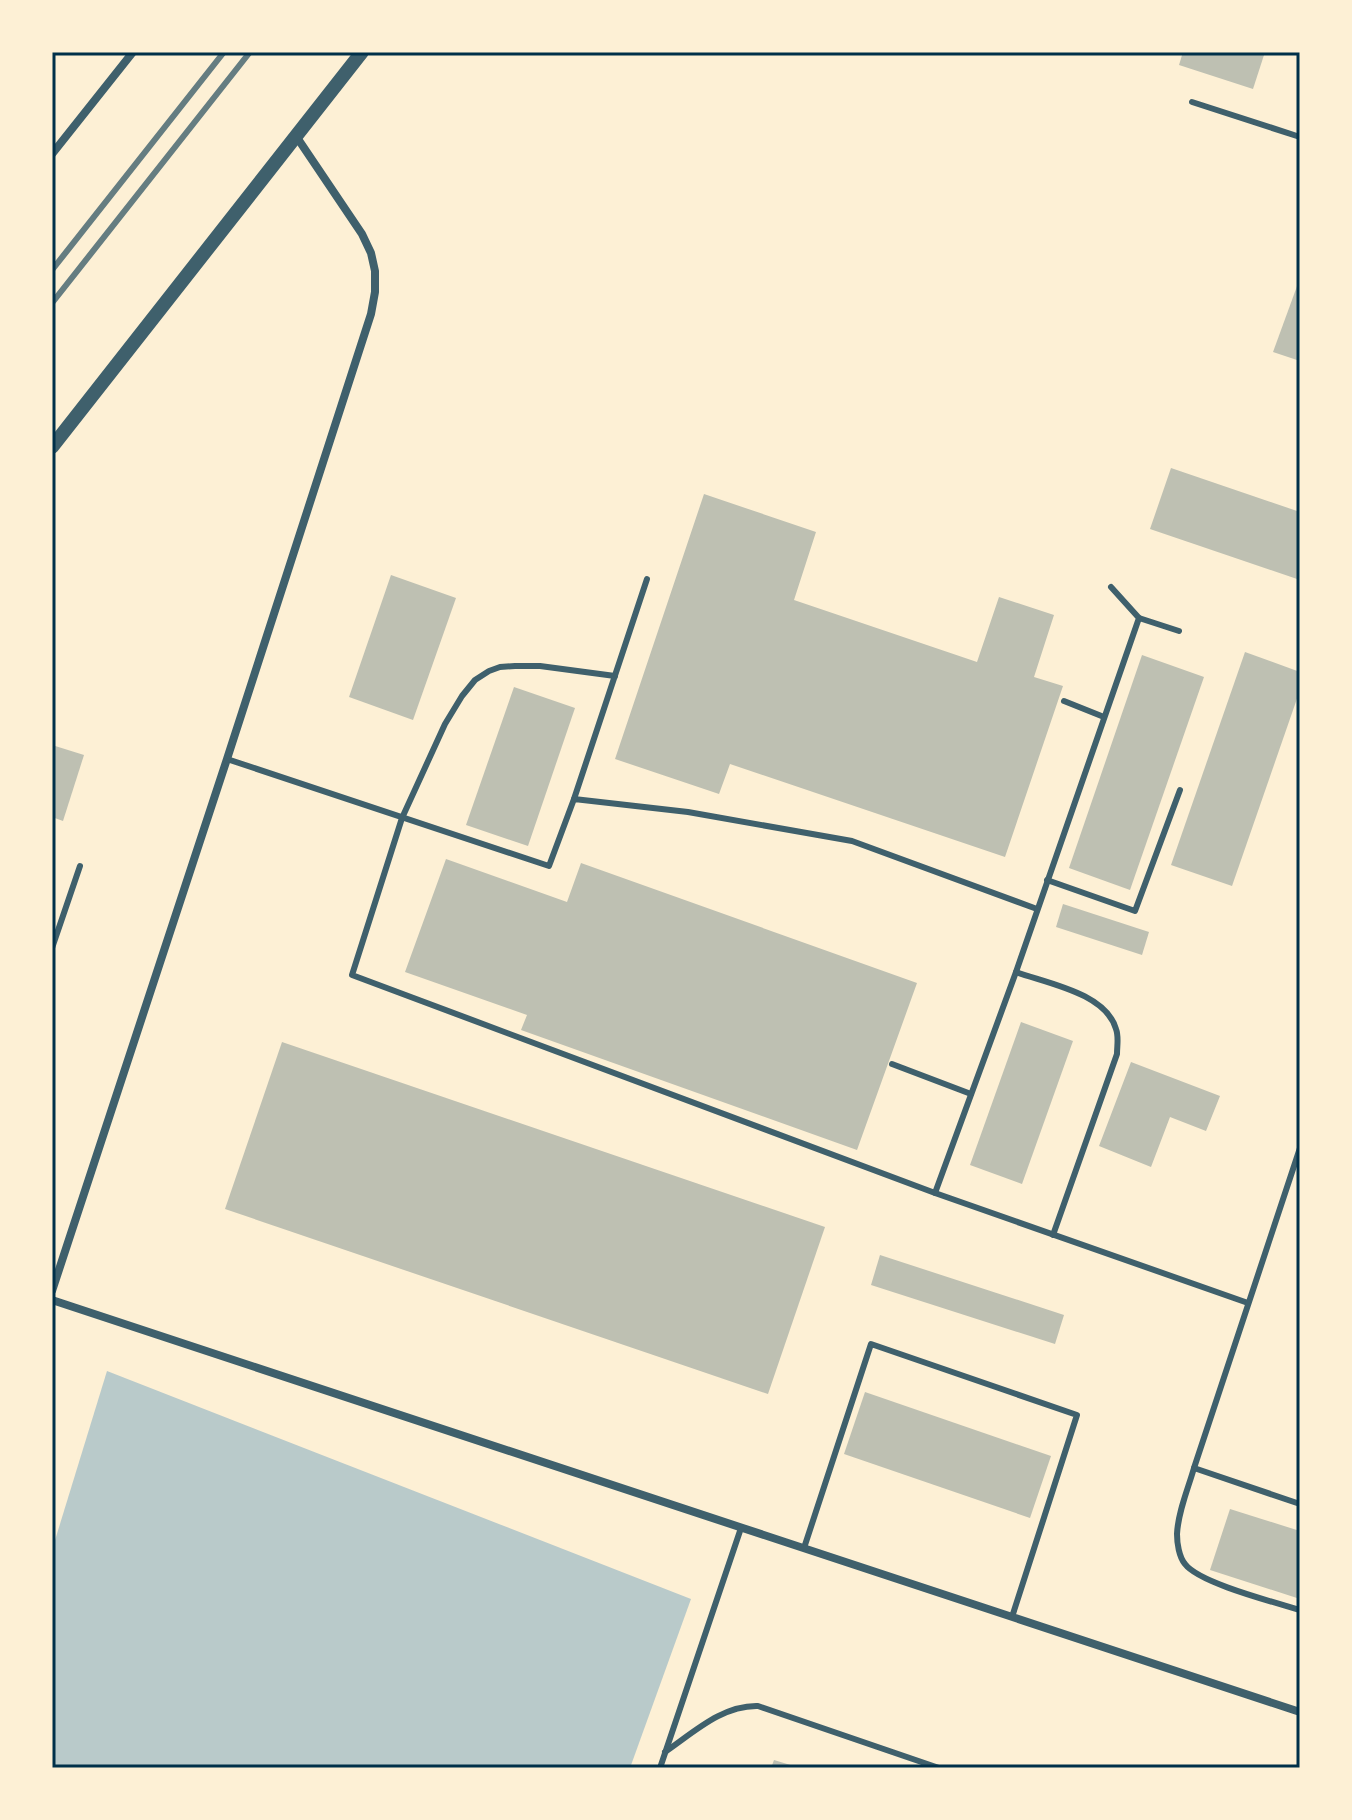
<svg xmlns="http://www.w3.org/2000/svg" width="1352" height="1820" font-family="'Source Serif 4',serif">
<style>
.green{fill:#b9caca}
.building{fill:#bec0b2}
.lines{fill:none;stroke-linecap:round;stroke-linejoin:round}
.service{stroke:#3f606c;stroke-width:6}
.minor{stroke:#3f606c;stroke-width:8}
.tertiary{stroke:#3f606c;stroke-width:14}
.rail{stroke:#657d81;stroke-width:6}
.neatline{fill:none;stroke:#003049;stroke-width:3}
</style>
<rect width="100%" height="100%" fill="#fdf0d5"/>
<path class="green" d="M107,1371L691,1599L630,1768H52V1550Z"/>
<g class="building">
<path d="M1183,52H1255L1264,55L1253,89L1179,65Z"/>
<path d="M1300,278V361L1273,352Z"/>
<path d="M1171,468L1300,512V580L1150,529Z"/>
<path d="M704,494L816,532L794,600L977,662L999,597L1054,615L1034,677L1063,686L1005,857L730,764L719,794L615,759Z"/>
<path d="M391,575L456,598L413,720L349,697Z"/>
<path d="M1245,652L1300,672V690L1232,886L1171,865Z"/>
<path d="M1142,655L1204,677L1130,890L1069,868Z"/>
<path d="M514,687L575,708L528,846L466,825Z"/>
<path d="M52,745L84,755L63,821L52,817Z"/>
<path d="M446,859L567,902L581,863L917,983L857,1150L521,1030L527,1015L405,972Z"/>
<path d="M1063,904L1149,932L1142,955L1056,927Z"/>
<path d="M1021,1022L1073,1041L1022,1184L970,1165Z"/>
<path d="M282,1042L825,1227L768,1394L225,1209Z"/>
<path d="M1131,1062L1220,1096L1206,1131L1170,1117L1151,1167L1099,1146Z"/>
<path d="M880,1255L1064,1315L1055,1344L871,1285Z"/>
<path d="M865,1392L1051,1456L1030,1518L844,1454Z"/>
<path d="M1230,1509L1300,1531V1599L1210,1570Z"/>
<path d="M774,1760L797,1767V1768H771Z"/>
</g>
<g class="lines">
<g class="service">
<path d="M1192,102L1300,137"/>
<path d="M1139,618L1179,631"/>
<path d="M615,676L540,666H515L500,667L489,671L475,680L462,696L445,724L402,818L352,975L935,1193L1248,1303"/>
<path d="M1064,701L1104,717"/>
<path d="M227,759L549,866L574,799L688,812L852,841L1037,909"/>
<path d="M574,799L647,579"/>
<path d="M1047,880L1135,911L1180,790"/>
<path d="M52,948L80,866"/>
<path d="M1016,972C1046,983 1106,993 1116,1029C1119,1037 1117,1045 1117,1054L1053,1235"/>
<path d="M892,1064L971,1094"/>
<path d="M1300,1148L1194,1468L1300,1504"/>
<path d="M935,1193L1016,972L1139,618L1111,587"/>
<path d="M1194,1468C1188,1489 1178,1512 1177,1534C1177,1543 1179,1557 1185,1564C1199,1583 1274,1602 1300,1610"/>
<path d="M804,1548L871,1344L1077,1415L1012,1617"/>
<path d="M665,1752C693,1733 722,1705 758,1706L939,1768"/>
<path d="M660,1768L741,1528"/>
</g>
<g class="minor">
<path d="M52,154L133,52"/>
<path d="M52,1291L227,759L371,314L375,292V271L371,253L362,234L296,136"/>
<path d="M52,1300L1300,1712"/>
</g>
<path class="tertiary" d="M52,447L362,52"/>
<g class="rail">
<path d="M52,270L224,52"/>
<path d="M52,303L250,52"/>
</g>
</g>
<rect width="1352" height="1820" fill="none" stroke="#fdf0d5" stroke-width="108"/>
<rect x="54" y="54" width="1244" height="1712" class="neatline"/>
</svg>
